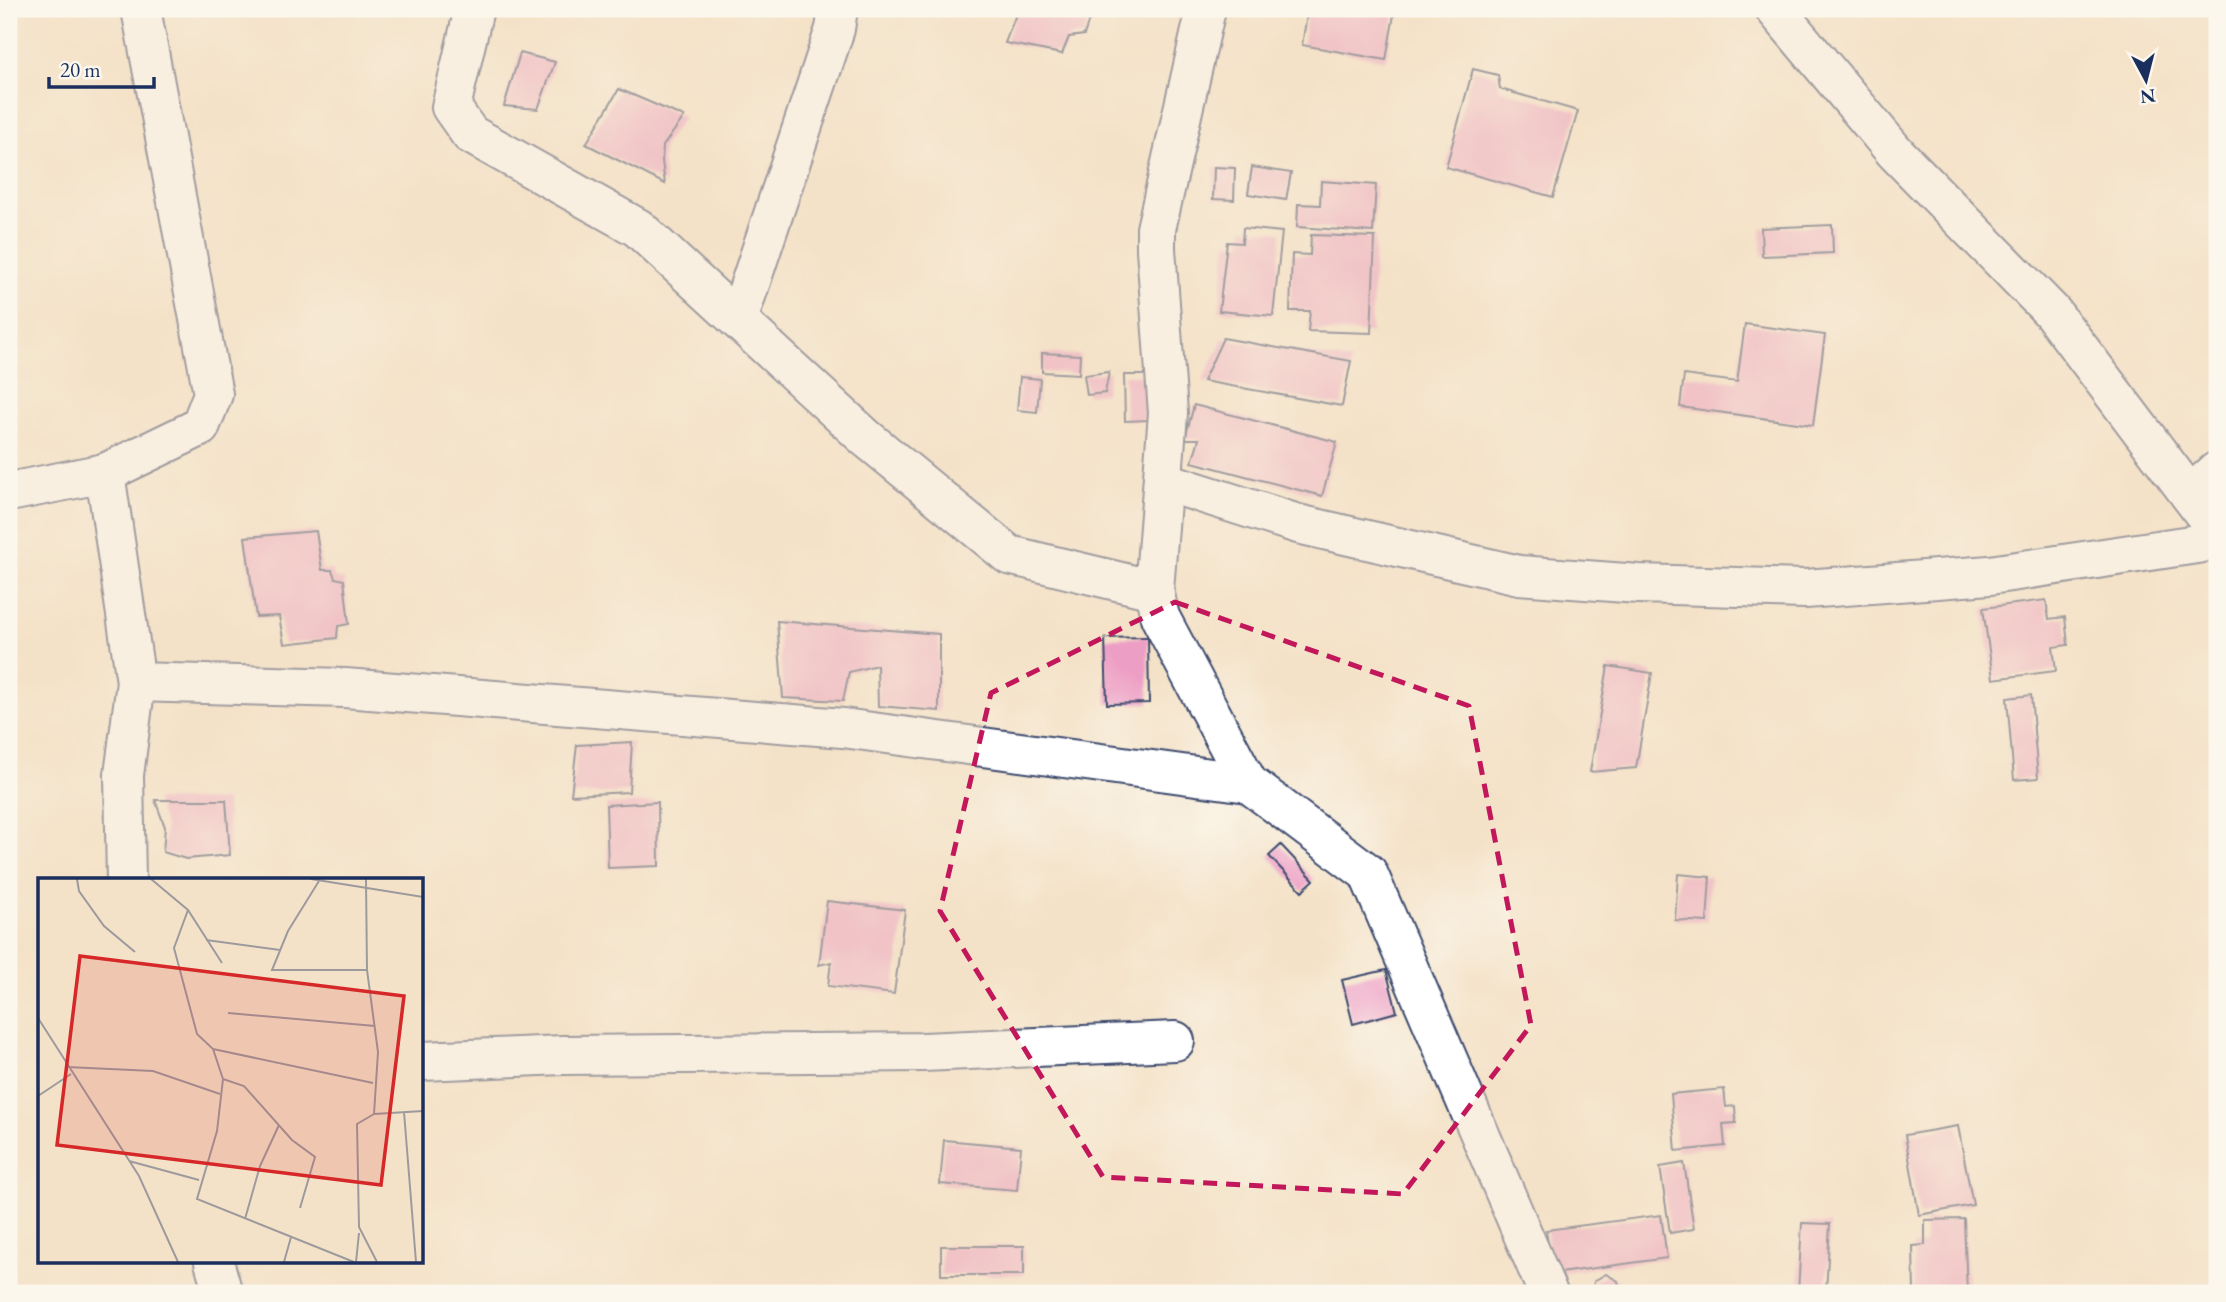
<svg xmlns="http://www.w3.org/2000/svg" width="2226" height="1302" font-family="'EB Garamond',serif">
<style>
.building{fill:#ed9ec5}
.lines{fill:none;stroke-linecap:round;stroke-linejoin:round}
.minor-casing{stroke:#3c4a6e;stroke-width:42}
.minor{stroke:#fff;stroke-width:38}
.marked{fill:none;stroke:#c2185b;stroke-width:5;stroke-dasharray:14 9;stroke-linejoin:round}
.inset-road{fill:none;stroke:#9d9a9e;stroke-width:2}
.view{fill:#d62828;fill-opacity:0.15;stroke:#d62828;stroke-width:3.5}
.inset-edge{fill:none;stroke:#1b2f5e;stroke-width:3.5}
</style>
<rect width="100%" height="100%" fill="#fbf7ec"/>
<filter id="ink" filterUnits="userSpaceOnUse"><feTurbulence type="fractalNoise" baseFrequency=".0143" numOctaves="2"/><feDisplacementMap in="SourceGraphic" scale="14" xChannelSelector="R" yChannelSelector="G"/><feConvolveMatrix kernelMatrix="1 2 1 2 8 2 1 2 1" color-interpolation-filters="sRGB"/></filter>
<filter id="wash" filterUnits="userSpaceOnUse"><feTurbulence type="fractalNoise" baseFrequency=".00686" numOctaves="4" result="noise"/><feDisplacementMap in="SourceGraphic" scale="28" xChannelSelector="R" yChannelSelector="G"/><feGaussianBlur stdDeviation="1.57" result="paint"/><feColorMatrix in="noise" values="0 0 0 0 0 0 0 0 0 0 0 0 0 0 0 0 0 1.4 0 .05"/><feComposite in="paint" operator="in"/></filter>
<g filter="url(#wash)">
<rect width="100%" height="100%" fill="#f4e2c8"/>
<g id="blocks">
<g class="building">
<path d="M1018,9H1084L1091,14L1084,35L1069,37L1062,54L1005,43Z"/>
<path d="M1308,9H1395L1386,60L1302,45Z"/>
<path d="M520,53L555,62L538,109L504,106Z"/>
<path d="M1473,69L1498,75L1500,89L1578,111L1553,197L1446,167Z"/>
<path d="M619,89L684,117L663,146L662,161L665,184L586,144Z"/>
<path d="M1214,167L1235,168L1234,200L1213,199Z"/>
<path d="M1252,167L1291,173L1286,200L1248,194Z"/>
<path d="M1321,181L1376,185L1373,232L1297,227L1298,204L1320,205Z"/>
<path d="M1832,225L1833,253L1762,256L1761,228Z"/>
<path d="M1243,228L1282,232L1273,316L1219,311L1227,242L1242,243Z"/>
<path d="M1311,235L1375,237L1371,333L1308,331L1310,311H1290L1292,254L1310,255Z"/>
<path d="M1745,324L1825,335L1813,425L1680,407L1684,375L1737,382Z"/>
<path d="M1223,338L1351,361L1342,406L1203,381Z"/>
<path d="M1042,353L1080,355L1079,374L1042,372Z"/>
<path d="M1109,372L1105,393L1087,395L1084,375Z"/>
<path d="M1124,375H1149V420L1125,421Z"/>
<path d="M1020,377L1040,379L1037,412L1017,410Z"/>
<path d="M1194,405L1337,442L1322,496L1192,462L1199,439H1185Z"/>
<path d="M316,531L322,570H332L335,578L344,580L349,624L338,626L337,638L284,644L279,616L256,617L245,537Z"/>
<path d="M2046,600L2049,619L2065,617L2068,645L2053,647L2056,671L1993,679L1983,608Z"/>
<path d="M777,621L939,634V711L878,706L877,665L849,672L843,701L783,698Z"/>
<path d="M1148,637L1149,703L1107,704L1105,638Z"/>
<path d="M1608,666L1652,673L1636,768L1590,772Z"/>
<path d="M2031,695L2038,778L2014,780L2007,698Z"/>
<path d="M632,742L629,792L571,795L577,745Z"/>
<path d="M155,800H226L230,855L186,859L163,852L165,827Z"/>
<path d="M658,802L659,866L608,868L606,805Z"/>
<path d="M1281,845L1314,880L1302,891L1269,856Z"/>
<path d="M1678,874L1710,877L1707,922L1675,920Z"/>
<path d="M827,901L905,910L894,994L828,986L831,962L819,965Z"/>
<path d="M1386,970L1397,1012L1353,1024L1342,980Z"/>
<path d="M1724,1089L1726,1107L1735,1106L1736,1123L1723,1124L1725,1146L1676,1151L1671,1094Z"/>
<path d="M1958,1126L1973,1205L1919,1215L1905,1135Z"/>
<path d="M944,1140L1021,1147L1017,1190L940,1184Z"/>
<path d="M1684,1163L1694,1229L1670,1233L1660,1167Z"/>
<path d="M1661,1215L1667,1258L1552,1274L1546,1230Z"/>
<path d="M1964,1219L1967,1293H1914L1913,1246L1925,1245V1220Z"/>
<path d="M1802,1223L1830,1224L1826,1293H1798Z"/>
<rect x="941" y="1246" width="83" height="29"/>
<path d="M1606,1274L1618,1281L1619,1285L1618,1293H1594L1593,1289L1594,1281Z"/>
</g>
</g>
</g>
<g filter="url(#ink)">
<use href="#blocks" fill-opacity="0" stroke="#3c4a6e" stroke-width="2"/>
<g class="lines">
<defs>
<g id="minor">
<path d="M474,9L451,107L470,134L638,228L865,437L1009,555L1154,590"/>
<path d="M1206,9L1156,229V249L1168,413L1154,590L1160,617L1248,783L1368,873L1548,1293"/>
<path d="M1775,9L1895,152L2052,312L2217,531"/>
<path d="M738,320L835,29L838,9"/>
<path d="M1163,481L1298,524L1519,575L1639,584L1805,589L1990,575L2217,541"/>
<path d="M9,492L105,473"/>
<path d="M2190,495L2217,471"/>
<path d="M136,682L345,688L843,728L1248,783"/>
<path d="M126,880L124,775L136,682L105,473L200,427L213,394L141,9"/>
<path d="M422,1061L563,1055L923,1052L1175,1041"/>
<path d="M214,1262L223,1293"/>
</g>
</defs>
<use href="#minor" class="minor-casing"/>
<use href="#minor" class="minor"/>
</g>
</g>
<path d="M0 0H2226V1302H0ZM1175,602L1469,706L1531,1025L1403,1194L1103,1177L940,911L991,693Z" fill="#f4e2c8" fill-opacity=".55" fill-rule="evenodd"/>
<path class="marked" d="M1175,602L1469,706L1531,1025L1403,1194L1103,1177L940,911L991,693Z"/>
<g transform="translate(38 878)">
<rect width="385" height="385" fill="#f4e2c8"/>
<path class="inset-road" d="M39,1L41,13L66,48L97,74M113,1L150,32L184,85M273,1L385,19M328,1L329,92L340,174L336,236L319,246L321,349L339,384M281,3L250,53L234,92H329M150,32L136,70L159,156L175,171L185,201L179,253L159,321L316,384M168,62L242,72M190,135L337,148M0,140L101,298L140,384M175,171L335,205M29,189L115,193L182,216M185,201L206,208L254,262L277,279L262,330M0,218L33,196M366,234L378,384M336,236L385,233M91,283L161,302M207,341L222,288L241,247M246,384L253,359M318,384L321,355"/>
<path class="view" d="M42,78L366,118L343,307L19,267Z"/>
<rect width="385" height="385" class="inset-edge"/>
</g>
<rect width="2226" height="1302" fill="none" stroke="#fbf7ec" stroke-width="35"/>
<g transform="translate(2146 80) rotate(173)" stroke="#fbf7ec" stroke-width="5" paint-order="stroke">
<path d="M0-5L12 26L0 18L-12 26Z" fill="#1b2f5e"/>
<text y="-10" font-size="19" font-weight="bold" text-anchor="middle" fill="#1b2f5e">N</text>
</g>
<path d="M49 77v10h105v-10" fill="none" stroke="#1b2f5e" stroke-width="3.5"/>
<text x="60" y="77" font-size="21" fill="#1b2f5e" stroke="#fbf7ec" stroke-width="5" paint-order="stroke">20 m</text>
</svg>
